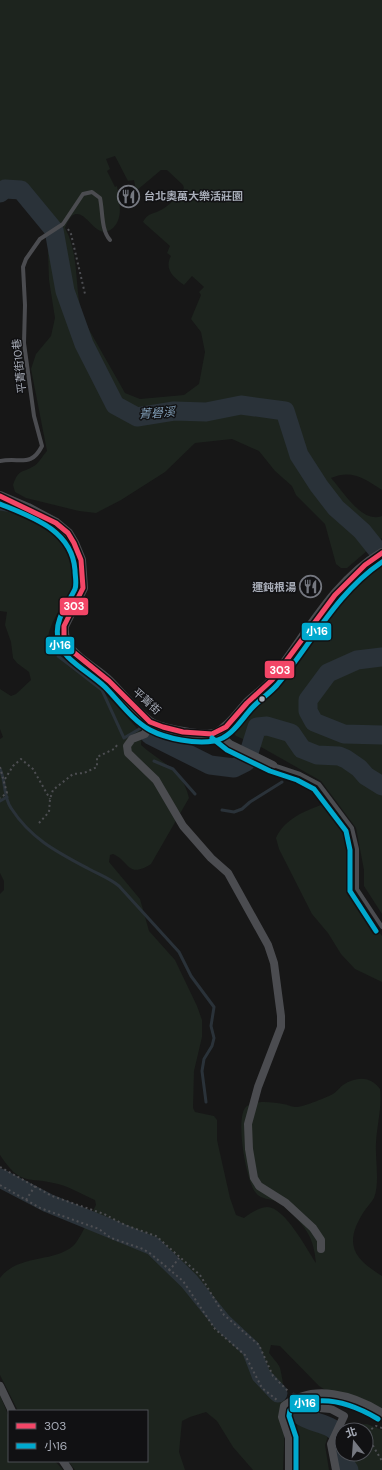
<svg xmlns="http://www.w3.org/2000/svg" width="382" height="1470" font-family="'DM Sans','Noto Sans TC',sans-serif">
<style>
.green{fill:#1d241e;fill-rule:evenodd}
.lines{fill:none;stroke-linecap:round;stroke-linejoin:round}
.stream{stroke:#2a3239;stroke-width:3}
.river{stroke:#2a3239;stroke-width:19}
.path{stroke:#4d4e52;stroke-width:2;stroke-dasharray:2 3;stroke-linecap:butt}
.service{stroke:#4b4c50;stroke-width:4}
.minor{stroke:#4b4c50;stroke-width:8}
.tertiary{stroke:#4b4c50;stroke-width:10}
.bus-1-casing{stroke:#111113;stroke-width:8}
.bus-2-casing{stroke:#111113;stroke-width:8}
.bus-1{stroke:#f34667;stroke-width:5}
.bus-2{stroke:#00a9ce;stroke-width:5}
.bus-dot{fill:#a8adb8;stroke:#111113;stroke-width:1.5}
.labels{text-anchor:middle;dominant-baseline:central;stroke-width:3;stroke-linejoin:round;paint-order:stroke}
.poi-label{font-size:11px;font-weight:bold;fill:#a8adb8;stroke:#111113;text-anchor:start}
.street-label{font-size:11px;fill:#a8adb8;stroke:#111113}
.water-label{font-size:12px;font-style:italic;fill:#7f9bb3;stroke:#111113}
.line-badge{stroke:#111113;stroke-width:1.5}
.badge-label{font-size:11px;text-anchor:middle;font-weight:bold;fill:#fff}
</style>
<rect width="100%" height="100%" fill="#171717"/>
<g class="green">
<path d="M0,0H382V490C365,479 352,469 331,478C343,491 362,524 382,516V538L347,568H341L336,564L325,524L296,495L292,486L275,471L259,451L232,439L195,443L165,472L121,500L96,513L79,511L26,498L15,492L13,485C19,468 21,474 34,466C39,463 43,455 47,451L31,369L36,354L51,336L55,318L49,280L48,252L51,226L33,197L24,187L12,185L0,189ZM115,156L128,181L134,180L136,191L161,170H167L183,185L184,188C177,197 170,205 161,210C152,215 149,212 143,222L170,246L167,253L171,256C164,269 173,277 184,285L192,276L204,287L199,292L201,295L191,319L201,332L205,352L199,384L184,395L140,399L125,393L83,319C74,290 80,255 65,228C67,223 71,214 76,214C88,212 97,242 113,228C124,218 119,200 117,186L115,187L107,171L110,169L106,159Z"/>
<path d="M0,497C14,503 32,508 44,516C81,543 85,570 61,607C55,618 44,634 50,647C55,659 90,681 103,692C117,705 129,719 142,734L141,745C162,764 182,768 189,798L151,864C127,879 130,861 113,854L110,855L109,862L140,899L149,931L175,960L197,1006L202,1020V1037L194,1071L193,1108L195,1112L214,1116L217,1120V1140L230,1198L236,1215L244,1218C251,1213 258,1208 267,1207C285,1207 307,1250 316,1263C314,1239 307,1228 289,1211C286,1208 282,1203 278,1202C270,1198 261,1200 256,1193C246,1182 234,1114 247,1106C256,1100 273,1102 283,1104C287,1104 291,1107 295,1107C301,1108 322,1099 329,1096C335,1094 338,1089 343,1085C356,1076 371,1076 380,1089C382,1108 377,1125 376,1143C375,1160 380,1182 374,1198C371,1203 366,1208 363,1213C344,1244 353,1258 382,1276V1416L332,1394L319,1386L280,1346L271,1345L269,1353C272,1357 278,1363 280,1368C288,1400 284,1437 283,1470H253L233,1447L217,1421L206,1412L190,1417L182,1421L179,1452L185,1470H75L68,1461H147V1411H18L0,1375V1278C18,1254 53,1263 73,1246C80,1240 91,1214 96,1205L95,1200C83,1195 70,1187 58,1184C27,1176 21,1187 0,1155V894L4,890V881L0,873V739L3,737L0,729V689L11,696L16,694L31,680L29,672L17,663L13,658L11,642L5,625L7,612L0,611Z"/>
<path d="M382,560V914L364,886V870L356,828L321,781L261,747L236,736L232,731C251,707 275,687 294,663C322,628 341,582 382,560Z"/>
<path d="M321,805L331,810L345,836L349,855V881L353,899L382,936V982L355,969L341,954L328,933L312,914L279,849L276,838C284,820 304,811 321,805Z"/>
<path d="M0,1395L9,1417V1461H55L63,1470H0Z"/>
<path d="M309,1408L332,1424L325,1445L329,1470H298L297,1419Z"/>
<path d="M367,1424L382,1430V1470H349L342,1454H366V1430H346L352,1425Z"/>
</g>
<g class="lines">
<g class="stream">
<path d="M0,509C23,512 40,523 59,536"/>
<path d="M58,656L102,690L124,738L141,728L116,699L87,673L60,653"/>
<path d="M154,761L173,769L195,794"/>
<path d="M0,769C6,781 3,797 11,808C31,839 57,852 89,869C100,875 109,878 119,886L179,952L191,976L214,1007L211,1026L214,1038L212,1046L204,1059L202,1071L206,1102"/>
<path d="M0,801L7,797"/>
<path d="M222,810L234,812L242,809L250,802L282,782"/>
</g>
<g class="river">
<path d="M0,193L5,189L21,190L54,230L65,291L84,344L115,405L137,417L174,411L206,412L241,405L285,411L299,455L319,486L336,508L362,531L382,556"/>
<path d="M382,657L357,660L328,673L308,700V711L314,722L344,734L382,735"/>
<path d="M150,735L210,765L234,768L246,762L257,727L267,726L291,733L302,749L317,755L339,756L346,759L359,768L366,776L382,786"/>
<path d="M0,1178L48,1203L153,1246L189,1281L222,1322L251,1349L261,1375L278,1393"/>
<path d="M300,1415C314,1425 333,1422 342,1439"/>
<path d="M344,1454L345,1464L349,1470"/>
</g>
<g class="path">
<path d="M68,229L71,234L85,294"/>
<path d="M0,767L7,793L0,798"/>
<path d="M5,779L13,766L21,759L33,769L50,799"/>
<path d="M39,823L49,812L50,799L53,790L73,774L84,773L97,767V757L114,749L118,744"/>
<path d="M0,1167L52,1196L104,1214L125,1225L156,1236L200,1275L224,1315L259,1345L273,1376L288,1391"/>
<path d="M0,1185L40,1208L99,1229L111,1238L143,1249L151,1254L183,1281L215,1329L245,1355L262,1388L277,1400"/>
<path d="M26,1200L35,1186"/>
<path d="M169,1271L179,1258"/>
<path d="M382,1428L376,1426L370,1430L369,1439L382,1461"/>
</g>
<g class="service">
<path d="M0,461C20,457 31,468 42,446L34,416L24,343L25,305L23,267L26,259L40,239L63,224L83,194L92,192L100,198C103,212 101,230 110,240"/>
<path d="M273,765L300,774L319,784L352,828L357,849V889L382,927"/>
</g>
<g class="minor">
<path d="M150,723L145,734L132,739L127,746L128,753L156,780L183,826L211,858L228,873L268,945L274,963L281,1016V1027L258,1087L248,1124L249,1149L254,1178L259,1186L286,1203L313,1228L321,1240V1249"/>
<path d="M217,733L230,744L273,765"/>
<path d="M0,1386L12,1411"/>
<path d="M294,1397L319,1408L331,1409L344,1416L331,1444L336,1470"/>
<path d="M63,1461L69,1470"/>
<path d="M289,1470V1438L282,1417L284,1406C313,1383 354,1395 382,1413"/>
</g>
<path class="tertiary" d="M0,496L28,508L56,523L68,533L74,543L81,560L83,588L64,626C61,654 92,664 109,681C122,694 136,712 150,722C159,729 207,738 217,733C230,726 238,713 247,703C255,695 265,689 272,680C306,637 333,582 382,553"/>
<defs>
<path id="bus-1" d="M0,496L56,523L68,533L74,543L81,560L83,588L64,626V636L72,651L109,681L150,722L163,727L183,732L212,734L226,727L247,703L272,680L335,595L365,565L382,553"/>
<g id="bus-2">
<path d="M0,504C32,517 72,530 75,570C75,576 77,583 75,589C68,604 54,620 58,638C59,645 63,652 68,657C79,668 93,676 105,687C119,701 132,720 150,730C167,739 195,744 214,741C231,738 241,720 251,709C259,700 269,694 277,685C312,643 336,593 382,562"/>
<path d="M212,738L227,750L270,771L297,780L314,789L346,831L350,850V891L376,931"/>
<path d="M296,1470V1437L289,1416L290,1410C319,1392 351,1403 378,1419"/>
</g>
</defs>
<use href="#bus-1" class="bus-1-casing"/>
<use href="#bus-2" class="bus-2-casing"/>
<use href="#bus-1" class="bus-1"/>
<use href="#bus-2" class="bus-2"/>
</g>
<defs>
<symbol id="restaurant-ring" viewBox="-11 -11 22 22"><circle r="9.5" fill="#111113" stroke="#757880" stroke-width="1.5"/><path d="M-5-6h1v4h1v-4h1v4h1v-4h1v5L-1.5 .5V6h-2V.5L-5-1ZM5-6V6H3V1.5H1.5Q1.5-4 5-6Z" fill="#757880"/></symbol>
</defs>
<g fill-rule="evenodd">
<use href="#restaurant-ring" x="116" y="184" width="25" height="25"/>
<use href="#restaurant-ring" x="298" y="574" width="25" height="25"/>
</g>
<circle class="bus-dot" cx="262" cy="699" r="3.5"/>
<g class="labels">
<g class="poi-label">
<text x="144" y="196">台北奧萬大樂活莊園</text>
<text x="296" y="587" text-anchor="end">運鈍根湯</text>
</g>
<g class="street-label">
<text transform="translate(19 366) rotate(-96)">平菁街10巷</text>
<text transform="translate(147 701) rotate(42)">平菁街</text>
</g>
<g class="water-label">
<text transform="translate(157 413) rotate(-4)">菁礐溪</text>
</g>
</g>
<g class="line-badge">
<rect x="59" y="597" width="30" height="19" rx="4" fill="#f34667"/>
<rect x="301" y="622" width="31" height="19" rx="4" fill="#00a9ce"/>
<rect x="45" y="636" width="30" height="19" rx="4" fill="#00a9ce"/>
<rect x="264" y="660" width="31" height="19" rx="4" fill="#f34667"/>
<rect x="289" y="1394" width="31" height="19" rx="4" fill="#00a9ce"/>
</g>
<g class="badge-label">
<text x="74" y="610">303</text>
<text x="317" y="635">小16</text>
<text x="60" y="649">小16</text>
<text x="280" y="674">303</text>
<text x="305" y="1407">小16</text>
</g>
<rect x="8" y="1410" width="140" height="52" fill="#111113" stroke="#4d4f55"/>
<rect x="16" y="1423" width="20" height="6" fill="#f34667" stroke="#4d4f55"/>
<text x="44" y="1430" font-size="12" fill="#a8adb8">303</text>
<rect x="16" y="1443" width="20" height="6" fill="#00a9ce" stroke="#4d4f55"/>
<text x="44" y="1450" font-size="12" fill="#a8adb8">小16</text>
<g transform="translate(354 1442) rotate(343)"><circle r="19" fill="#111113" stroke="#4d4f55"/>
<path d="M0-3L7 15L0 10L-7 15Z" fill="#757880"/>
<text y="-6" font-size="11" font-weight="bold" text-anchor="middle" fill="#a8adb8">北</text>
</g>
</svg>
